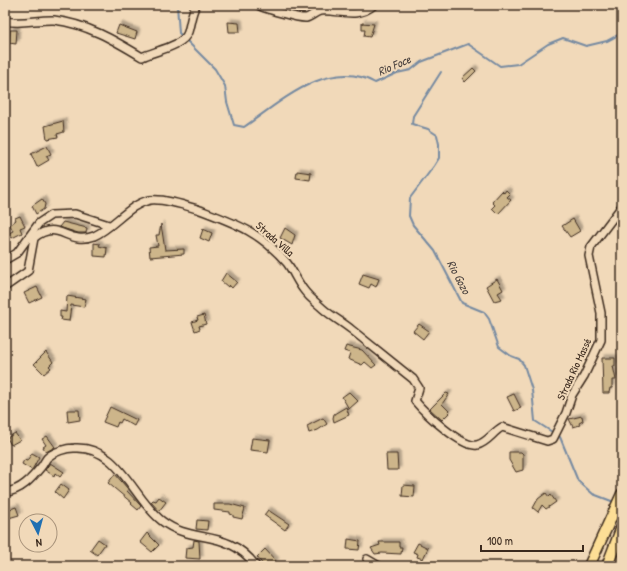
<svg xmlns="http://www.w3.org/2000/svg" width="627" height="571" font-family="'Patrick Hand',sans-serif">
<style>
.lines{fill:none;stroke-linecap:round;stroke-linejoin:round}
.stream{stroke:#768aa1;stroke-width:2}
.building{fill:#cdb58a;stroke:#3b2a1e;filter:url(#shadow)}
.minor-casing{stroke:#3b2a1e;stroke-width:10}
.highway-casing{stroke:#3b2a1e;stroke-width:13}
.minor{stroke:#f1d9b9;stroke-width:7}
.highway{stroke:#fdde96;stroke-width:10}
.labels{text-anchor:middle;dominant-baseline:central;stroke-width:4;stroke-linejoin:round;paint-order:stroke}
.street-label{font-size:11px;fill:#3b2a1e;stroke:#f1d9b9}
.water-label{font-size:12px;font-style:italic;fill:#4a423f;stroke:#f1d9b9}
</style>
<defs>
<filter id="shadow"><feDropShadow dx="3" dy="-3" stdDeviation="1" flood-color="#0004"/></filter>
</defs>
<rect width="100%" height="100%" fill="#f1d9b9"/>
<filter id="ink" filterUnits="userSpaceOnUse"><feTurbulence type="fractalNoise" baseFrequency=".025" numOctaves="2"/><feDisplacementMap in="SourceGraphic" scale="8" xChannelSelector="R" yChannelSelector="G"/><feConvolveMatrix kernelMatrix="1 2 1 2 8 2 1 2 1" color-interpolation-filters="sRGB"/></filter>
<g filter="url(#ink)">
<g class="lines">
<g class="stream">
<path d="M177,5L179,33L215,69L225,86L227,102L234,125L244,127C279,103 330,56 375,83L397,73L411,70L421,62L468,44L500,66L518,64L548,44L563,38L586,46L607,41L622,33"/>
<path d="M441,72L413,116L412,124L428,129L437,135L439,144V158L434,166L410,198L409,216L413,225L435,251L462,303L484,312L489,319L499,347L511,356L519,359L524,365L532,390L535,421L560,437L578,481L593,494L614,502"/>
</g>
</g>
<g class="building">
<path d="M228,22L239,23L240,32H229Z"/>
<path d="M362,23L374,24L370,37L364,36L365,30H362Z"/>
<path d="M119,25L137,32L135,39L116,33Z"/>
<path d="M10,30H17L16,44L9,43Z"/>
<path d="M473,68L476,71L465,82L462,78Z"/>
<path d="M63,121L64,132L57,134L58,137L47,139L45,126Z"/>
<path d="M47,146L51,154L46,156L49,160L37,167L31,154Z"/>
<path d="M297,171L311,173L310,180L296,178Z"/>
<path d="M506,190L510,194L507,197L511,200L498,214L492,208L495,205L492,202L502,191L504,193Z"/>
<path d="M42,199L45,204L44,209L36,214L32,206Z"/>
<path d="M20,216L25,226L20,228L22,233L12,238L9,233L13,231L10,225L16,220L15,218Z"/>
<path d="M573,219L580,231L570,237L562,226Z"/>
<path d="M63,222L87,228L86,233H78L59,227Z"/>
<path d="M161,224L165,250L184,249V254L150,257L149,247L158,246L156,235H159Z"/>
<path d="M285,228L295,235L292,245L280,238Z"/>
<path d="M203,229L212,233L209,242L200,238Z"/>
<path d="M94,243L100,244L99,246L107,248L106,257L94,256Z"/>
<path d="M226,273L237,282L232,288L229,285L228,287L221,281Z"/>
<path d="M363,274L379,279L376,287L371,284L369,288L359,284Z"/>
<path d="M497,279L503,290L498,293L502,299L494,301L486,286Z"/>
<path d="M37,287L42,297L29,303L24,293Z"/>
<path d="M67,296L86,299L84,307L71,305L69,321L61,320L62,317H60V311L66,312Z"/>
<path d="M204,315L206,324L199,326L200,329L195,331L192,322L198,320L197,317Z"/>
<path d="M419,324L429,331L423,339L413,331Z"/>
<path d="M346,346L362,350L376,365L372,368L365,362L362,365L348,359L350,353L344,351Z"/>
<path d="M46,352L53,362L49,366L51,368L44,374L34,364Z"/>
<path d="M602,358H615V366H613L616,380H612V388H610L609,393H603Z"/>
<path d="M349,392L358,401L349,409L342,397Z"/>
<path d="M446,393L449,394L442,404L450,412L442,420L430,409Z"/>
<path d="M514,394L521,408L514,411L507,397Z"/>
<path d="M110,407L137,420L134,426L122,419L120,423L118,422L116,427L103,422Z"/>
<path d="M346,407L349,415L334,422L333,418L334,414Z"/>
<path d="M67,410H79L80,420L68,422Z"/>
<path d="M582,416L583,421L579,423L580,425L573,427L569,419Z"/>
<path d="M323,418L327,424L318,430L309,433L307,426Z"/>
<path d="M15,433L20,440L11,445L7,438Z"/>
<path d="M47,436L55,447L46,452L43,447L46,445L42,439Z"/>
<path d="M252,438L270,440L268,452L250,450Z"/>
<path d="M509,452H521L523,454V470L516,472L509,460Z"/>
<path d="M32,453L39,457L32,470L22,464L24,460L27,461Z"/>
<path d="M386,454H397L398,470H387Z"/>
<path d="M50,463L64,472L60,477L55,473L54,476L45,470Z"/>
<path d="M115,474L128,489L127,491L141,506L138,510L131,504L132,503L108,483Z"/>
<path d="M61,484L69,490L63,499L55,492Z"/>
<path d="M403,485L415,486L414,497L402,496Z"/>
<path d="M546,493L549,497L551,495L556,502L546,509L542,505L538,512L533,508L538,499Z"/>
<path d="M159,497L166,502L159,511L151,502L153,500L156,501Z"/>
<path d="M214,504H230L245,508L242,519L233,517V515L230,514V512L214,510Z"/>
<path d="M16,507L19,515L5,519V511Z"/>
<path d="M268,510L289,524L285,530L264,515Z"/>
<path d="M197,520L208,521L207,530L196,529Z"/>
<path d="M147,533L159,545L152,552L140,542Z"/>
<path d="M98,539L105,544L97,555L90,550Z"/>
<path d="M348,539L360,541L359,550L347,549Z"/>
<path d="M194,540L199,541L200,559L185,558L186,548L193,547Z"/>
<path d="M379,542H399V547H402L401,554L382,553L375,554L371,548L380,545Z"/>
<path d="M418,543L428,548L423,559L417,557L418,554L413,552Z"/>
<path d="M265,549L276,561L271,566L268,563L264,566L257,557Z"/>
</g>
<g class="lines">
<defs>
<g id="minor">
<path d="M258,5C262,8 300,19 306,18C311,17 315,12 320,11C339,9 356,20 374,5"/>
<path d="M5,21C21,25 38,19 54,20C87,24 114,40 142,57C154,51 184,46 188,32C191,22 191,14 196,5"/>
<path d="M5,260L17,253L39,223L51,215L75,214L109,225"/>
<path d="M5,287L28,271L34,238C59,218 67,246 94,236C113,228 129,204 150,200C164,198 187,206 200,210C237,224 260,232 287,263C293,271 297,281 303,289C307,295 314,301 320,306C329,315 341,321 352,330C372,346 393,363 413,379L419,388L415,401C425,413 462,448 477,445C487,443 493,432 502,427L547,441L553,439L566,413L572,395L584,376L601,340V313L589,256L591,247L622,206"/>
<path d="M5,492C21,491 32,478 41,467C44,464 45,459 48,457C54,452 66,448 74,448C119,445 133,499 162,521C193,545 227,527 256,566"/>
<path d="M367,559L379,566"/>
</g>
<g id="highway">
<path d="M589,566L622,494"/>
<path d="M607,566L622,527"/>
</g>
</defs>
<use href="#minor" class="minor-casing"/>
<use href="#highway" class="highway-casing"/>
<use href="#minor" class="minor"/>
<use href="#highway" class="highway"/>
</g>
</g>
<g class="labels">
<g class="street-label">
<text transform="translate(275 239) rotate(41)">Strada Villa</text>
<text transform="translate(574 369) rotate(-65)">Strada Rio Massé</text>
</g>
<g class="water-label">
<text transform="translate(394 65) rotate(-23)">Rio Foce</text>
<text transform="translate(459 277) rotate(62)">Rio Gozo</text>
</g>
</g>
<rect width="627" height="571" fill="none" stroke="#f1d9b9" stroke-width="20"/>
<rect x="10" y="10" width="607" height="551" fill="none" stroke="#3b2a1e" stroke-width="1.5" filter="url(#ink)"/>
<g transform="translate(38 533) rotate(174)"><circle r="19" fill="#f1d9b9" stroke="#a8937b"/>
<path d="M0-3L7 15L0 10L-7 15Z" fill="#1f6fb2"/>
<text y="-6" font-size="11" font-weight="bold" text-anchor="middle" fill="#3b2a1e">N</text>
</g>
<path d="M481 545v6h102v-6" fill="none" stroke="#3b2a1e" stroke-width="2"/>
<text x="487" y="545" font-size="12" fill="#3b2a1e" stroke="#f1d9b9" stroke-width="3" paint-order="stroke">100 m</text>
</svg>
